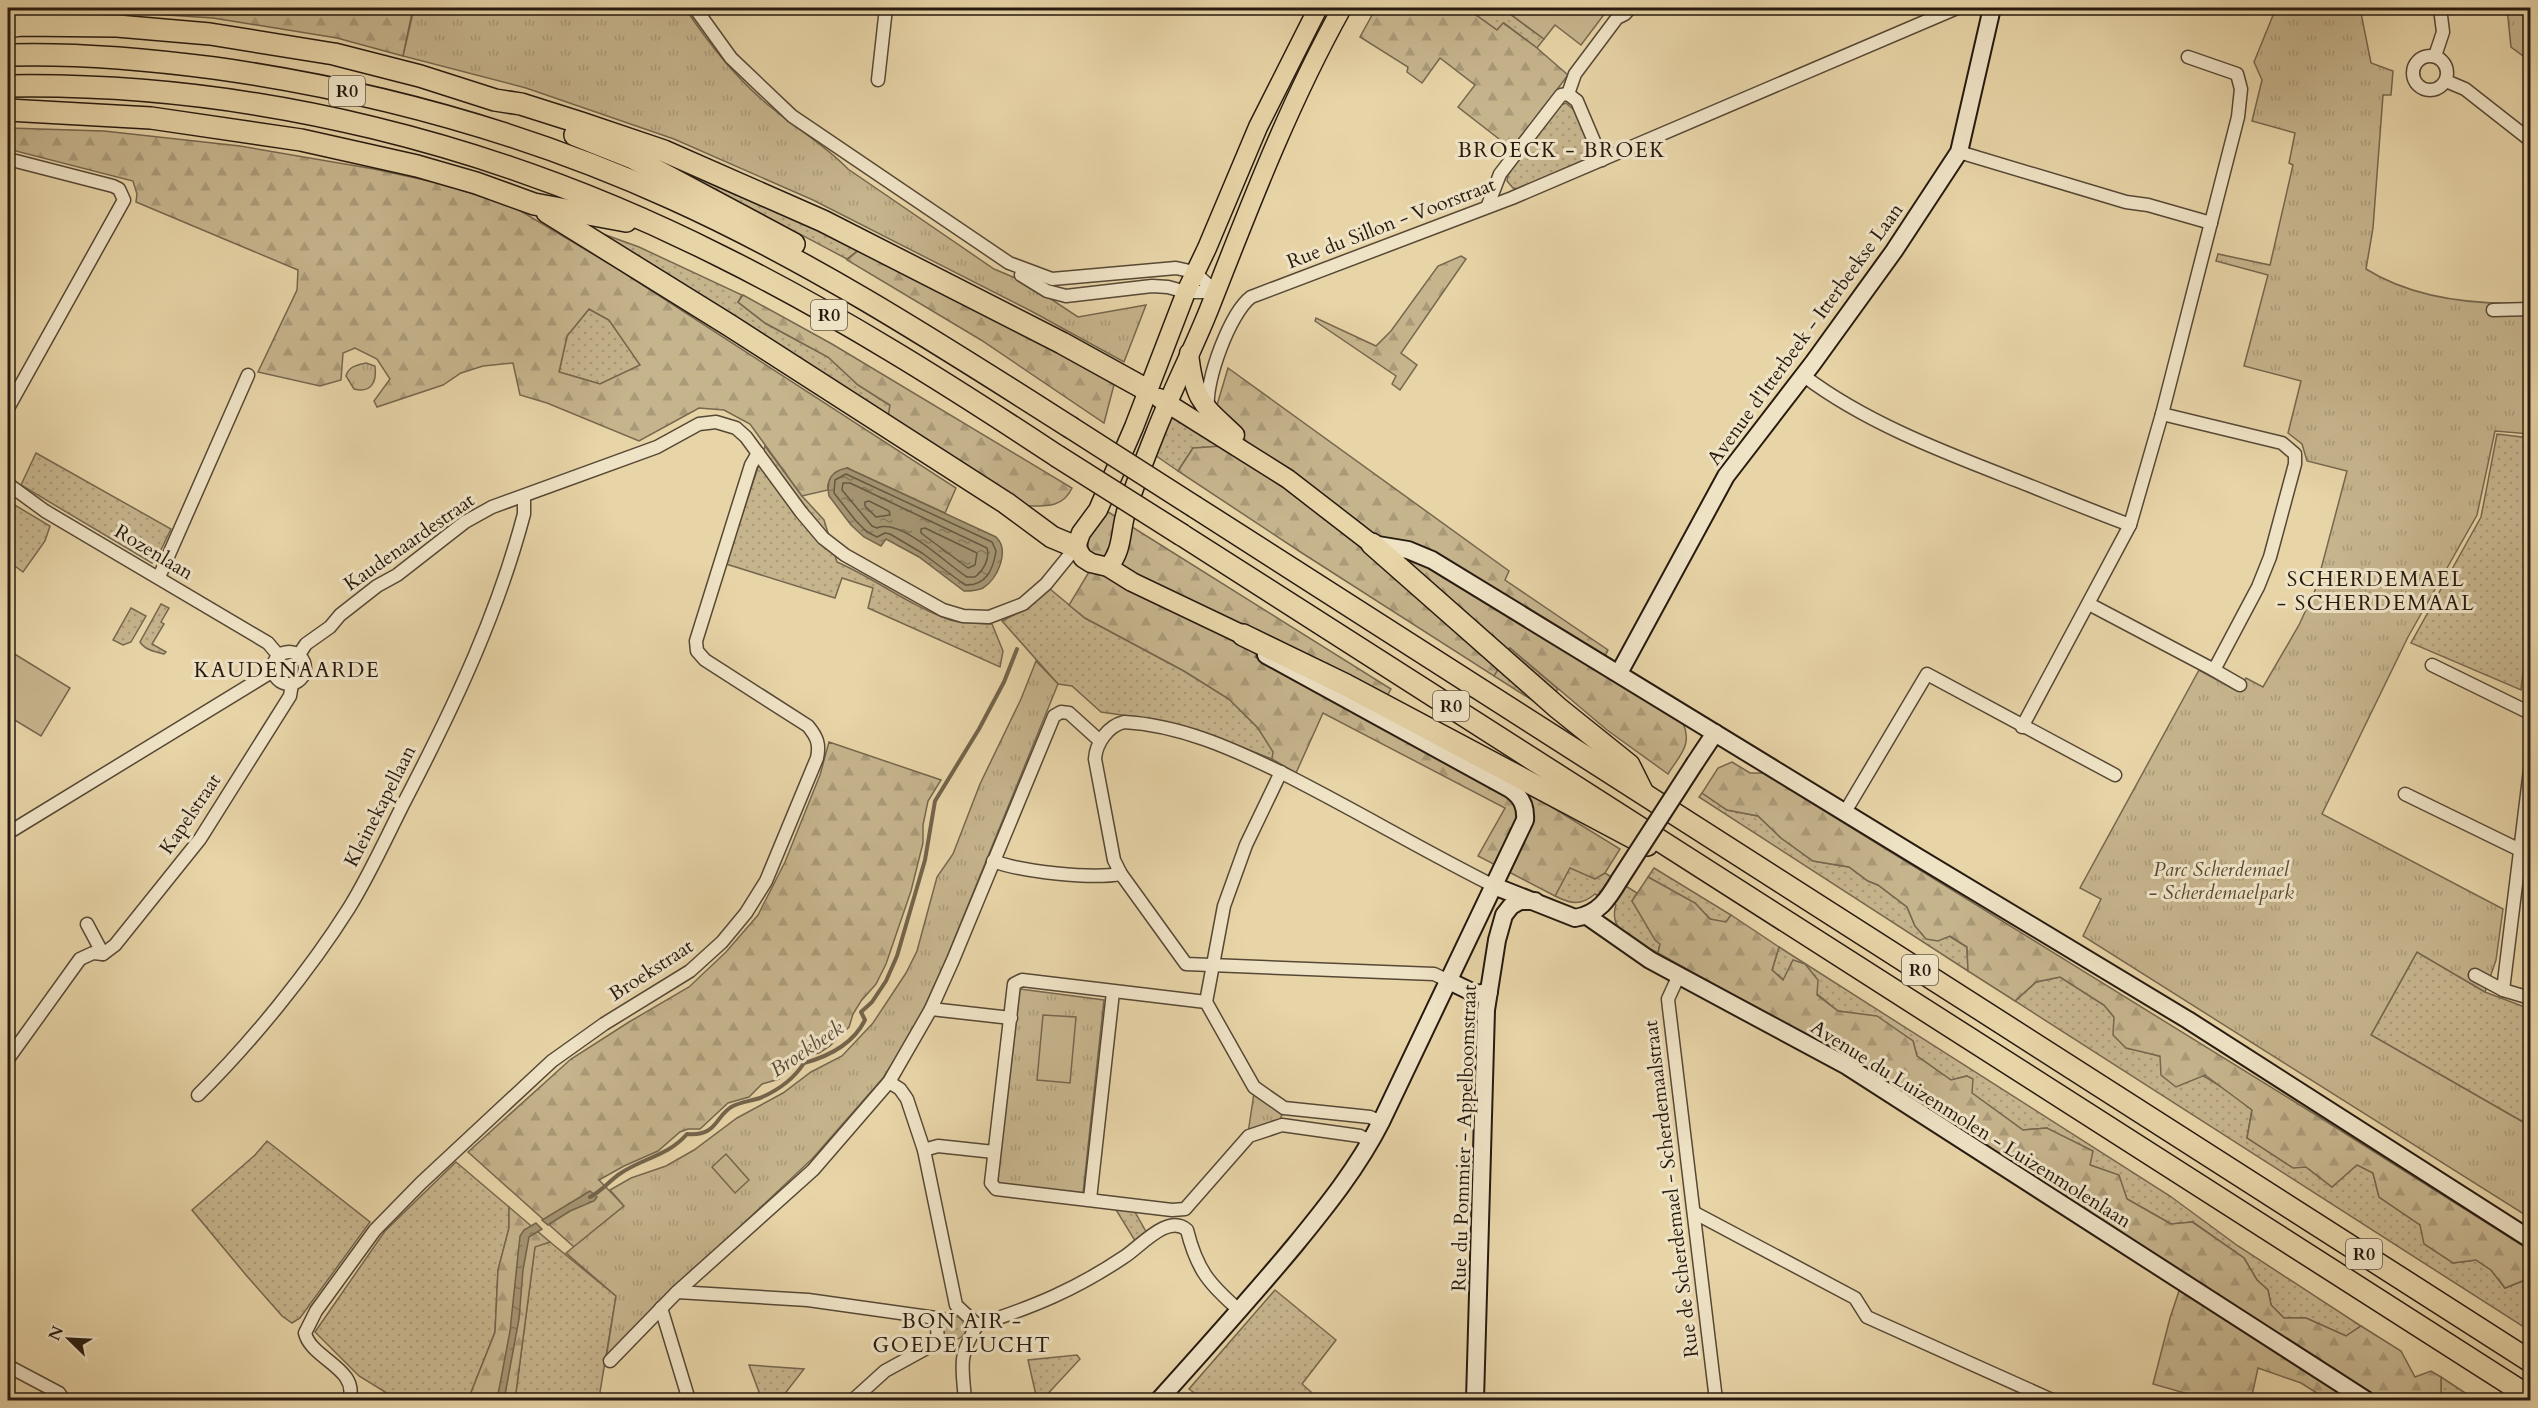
<svg xmlns="http://www.w3.org/2000/svg" width="2538" height="1408" font-family="Cardo,serif">
<style>
.grass{fill:url(#grass-dots);stroke:#76674e;stroke-width:1.5}
.forest{fill:url(#forest-firs);stroke:#76674e;stroke-width:1.5;fill-rule:evenodd}
.park{fill:url(#park-tufts);stroke:#76674e;stroke-width:1.5}
.pitch{fill:#c6b48d;stroke:#76674e;stroke-width:1.5}
.water{fill:url(#water-ripples);stroke:#73644b;stroke-width:1.5}
.lines{fill:none;stroke-linecap:round;stroke-linejoin:round}
.shore{stroke:#665841;stroke-width:1.5}
.stream{stroke:#73644b;stroke-width:4}
.street-casing{stroke:#574835;stroke-width:15}
.secondary-casing{stroke:#271a0f;stroke-width:20}
.primary-casing{stroke:#271a0f;stroke-width:21}
.highway-casing{stroke:#271a0f;stroke-width:24}
.street{stroke:#efe3c6;stroke-width:12}
.secondary{stroke:#efe3c6;stroke-width:16}
.primary{stroke:#e7d4a7;stroke-width:18}
.highway{stroke:#e7d4a7;stroke-width:21}
.secondary-bridge-casing{stroke:#271a0f;stroke-width:20;stroke-linecap:butt}
.highway-bridge-casing{stroke:#271a0f;stroke-width:24;stroke-linecap:butt}
.secondary-bridge{stroke:#efe3c6;stroke-width:16}
.highway-bridge{stroke:#e7d4a7;stroke-width:21}
.labels{text-anchor:middle;dominant-baseline:central;stroke-width:6;stroke-linejoin:round;paint-order:stroke}
.shield{fill:#efe3c6;stroke:#635646;stroke-width:1.5}
.shield-label{font-size:18px;font-weight:bold;fill:#271a0f}
.street-label{font-size:20px;fill:#271a0f;stroke:#efe3c6}
.park-label{font-size:20px;font-style:italic;fill:#574835;stroke:#efe3c6}
.neighbourhood-label{font-size:21px;letter-spacing:1.5px;fill:#271a0f;stroke:#efe3c6}
.water-label{font-size:21px;font-style:italic;fill:#5a4b37;stroke:#efe3c6}
</style>
<defs>
<pattern id="grass-dots" width="8" height="8" patternUnits="userSpaceOnUse" patternTransform="scale(1.5)"><rect width="8" height="8" fill="#c6b48d"/><path d="M2 2h.1M6 6h.1" fill="none" stroke="#aa9a78" stroke-width="1.8" stroke-linecap="round"/></pattern>
<pattern id="forest-firs" width="22" height="20" patternUnits="userSpaceOnUse" patternTransform="scale(1.5)"><rect width="22" height="20" fill="#c6b48d"/><path d="M5 1l3.5 6h-7zM16 11l3.5 6h-7z" fill="#aa9a78"/></pattern>
<pattern id="park-tufts" width="24" height="20" patternUnits="userSpaceOnUse" patternTransform="scale(1.5)"><rect width="24" height="20" fill="#c6b48d"/><path d="M3 7l-1-3M5 7V3M7 7l1-3M15 17l-1-3M17 17v-4M19 17l1-3" fill="none" stroke="#aa9a78"/></pattern>
<pattern id="water-ripples" width="26" height="14" patternUnits="userSpaceOnUse" patternTransform="scale(1.5)"><rect width="26" height="14" fill="#a69573"/><path d="M2 4q2-2 4 0t4 0M15 11q2-2 4 0t4 0" fill="none" stroke="#87795d"/></pattern>
</defs>
<rect width="100%" height="100%" fill="#e7d4a7"/>
<filter id="stains"><feTurbulence type="fractalNoise" baseFrequency=".00333" numOctaves="4"/><feColorMatrix values="0 0 0 0 .2 0 0 0 0 .09 0 0 0 0 .02 0 0 0 .5 -.17"/></filter>
<radialGradient id="worn" r=".72"><stop offset=".6" stop-color="#630" stop-opacity="0"/><stop offset="1" stop-color="#630" stop-opacity=".3"/></radialGradient>
<g class="grass">
<path d="M1466,8H1502L1544,39L1537,48L1504,23L1497,30Z"/>
<path d="M1566,103L1574,110L1592,150L1589,157L1584,160L1518,189L1513,188L1507,181L1508,175L1558,106Z"/>
<path d="M660,160L686,168L860,249L847,259Z"/>
<path d="M595,231L639,247L742,295L738,302L765,323L828,357L858,385L891,406L888,417Z"/>
<path d="M589,309L609,320L641,365L600,384L559,372L567,336Z"/>
<path d="M1174,417L1221,447L1193,448L1178,471L1155,455L1166,423Z"/>
<path d="M2497,434L2530,438V612L2521,690L2411,643L2481,517Z"/>
<path d="M765,446L802,496L824,520L837,562C876,579 910,606 950,620C963,624 979,623 992,624L1003,651L1000,667L868,608L873,588L842,578L835,598L726,564Z"/>
<path d="M36,453L171,529L157,558L152,563L21,485Z"/>
<path d="M8,501L50,526L45,541L23,572L8,561Z"/>
<path d="M1050,589L1085,618L1184,671L1229,699L1258,728L1274,752L1272,759L1201,731L1150,719L1101,712L1072,686L1058,684L1002,621L1026,609Z"/>
<path d="M161,604L169,608L161,622L164,624L152,644L166,652L164,654C156,652 145,650 140,642Z"/>
<path d="M131,608L146,616L131,642L123,645L113,640Z"/>
<path d="M1510,648L1558,689L1543,707L1494,676Z"/>
<path d="M1702,793L1727,810L1758,816L1781,838L1813,861L1849,867L1868,881L1878,885L1907,907L1915,926L1949,936L1967,947L1968,971L1699,797Z"/>
<path d="M1570,867L1595,879L1605,873L1637,893L1632,901L1660,944L1658,953C1638,942 1607,933 1616,905L1595,894C1581,906 1571,904 1555,896Z"/>
<path d="M1654,868L1731,915L1726,923L1710,919L1695,903L1648,877Z"/>
<path d="M1779,947L2170,1196L2238,1246L2361,1326L2346,1336L2306,1318H2284L2271,1305L2268,1290L2257,1280L2244,1258L2193,1222L2171,1224L2127,1199L2118,1175L2090,1165L2047,1128L2023,1130L1972,1093L1967,1076L1951,1080L1917,1056L1913,1041L1877,1017L1838,1011L1817,994L1784,980L1772,970Z"/>
<path d="M2417,952L2485,992L2530,1009V1126L2371,1035Z"/>
<path d="M2060,977L2104,1005L2114,1017L2126,1048C2174,1056 2215,1079 2252,1110L2247,1138L2293,1167H2306L2332,1187L2357,1164L2373,1173L2379,1197L2420,1225L2453,1263L2476,1260L2491,1270L2505,1288L2530,1278V1331L2015,1001L2036,982Z"/>
<path d="M267,1141L370,1222L300,1318L292,1323L282,1316L246,1275L192,1210L255,1155Z"/>
<path d="M456,1162L509,1207V1228L498,1270L495,1332L468,1400H398L359,1376L315,1332L385,1231Z"/>
<path d="M1113,1205L1132,1207L1148,1235L1137,1244Z"/>
<path d="M550,1242L616,1296L600,1392L603,1400H515L535,1246Z"/>
<path d="M1275,1290L1336,1340L1302,1384L1320,1400H1204L1189,1389Z"/>
<path d="M948,1311C958,1312 966,1318 969,1327C963,1339 952,1346 942,1334L940,1317Z"/>
<path d="M1077,1355L1080,1359L1042,1400H1037L1028,1360Z"/>
<path d="M749,1365L804,1369L780,1400H762Z"/>
<path d="M2441,1377L2476,1400H2441Z"/>
</g>
<g class="forest">
<path d="M60,8H398L412,13L403,56L337,38L213,18Z"/>
<path d="M1376,8H1466L1497,30L1503,23L1537,48L1568,75L1512,149L1458,107L1475,85L1440,58L1422,83L1407,72L1408,67L1360,37Z"/>
<path d="M8,128L104,131L240,146L374,169L443,184L514,207L618,269L956,488L945,513L847,468L828,484V490L802,496L750,424L724,410L699,408L639,441L547,403L520,395L513,363L483,366L461,373L443,385L377,407L374,401L390,379L377,359L355,348L343,353L341,380L320,386L258,372L297,290L298,270L136,202L137,194L133,181L8,149ZM589,309L609,320L640,365L600,384L559,372L567,336Z"/>
<path d="M860,249L1115,381L1104,423L981,340L847,260Z"/>
<path d="M1461,256L1466,259L1401,353L1417,365L1400,390L1392,384L1396,376L1315,321L1316,318L1376,346L1391,331L1438,266Z"/>
<path d="M743,295L832,344L1072,488C1063,508 1045,506 1026,506L888,417L890,405L858,385L828,357L765,323L738,302Z"/>
<path d="M1228,368L1509,571L1505,580L1608,650L1598,671L1683,723C1693,745 1679,756 1668,774L1607,730L1510,648L1494,676L1302,553L1178,471L1193,448L1222,446L1236,423L1217,405Z"/>
<path d="M1105,510L1391,689L1387,696L1266,637L1255,657L1508,794L1529,793L1620,849L1605,873L1595,879L1570,868L1555,896L1478,856L1505,808L1323,713L1296,773L1272,759L1273,752L1258,728L1229,699L1184,671L1085,618L1069,605L1089,572L1088,536Z"/>
<path d="M829,742L941,780L928,801L923,825V843L911,891L886,964L876,984L861,1001L853,1014L849,1027L830,1046L819,1053L801,1057L792,1063L779,1079L762,1084L749,1097L728,1103L700,1129H688L680,1132L658,1151L624,1166L599,1180L624,1206L574,1247L468,1152L571,1059L629,1022L689,987L726,952L758,915L785,862L820,775Z"/>
<path d="M1732,762L1750,773H1763L2316,1115L2528,1249L2530,1252V1278L2505,1288L2491,1270L2476,1260L2453,1263L2424,1244L2420,1225L2379,1197L2373,1173L2357,1165L2332,1187L2306,1167L2293,1168L2247,1138L2252,1110L2205,1075L2176,1087L2161,1075L2160,1056L2126,1048L2113,1035L2114,1017L2104,1005L2060,977L2036,982L2015,1001L1968,971L1967,947L1950,936L1938,941L1926,939L1915,926L1907,907L1878,885L1868,881L1849,867L1813,861L1781,838L1758,816L1727,810L1702,793L1718,768Z"/>
<path d="M1648,877L1695,903L1710,919L1726,922L1731,915L1779,947L1772,970L1783,980L1793,960L1805,964L1818,980L1817,995L1838,1011L1877,1016L1913,1041L1917,1056L1951,1080L1967,1076L1973,1079L1972,1093L2023,1130L2047,1128L2093,1151L2090,1165L2119,1175L2127,1199L2171,1224L2192,1222L2244,1258L2257,1280L2268,1290L2271,1305L2284,1318H2306L2346,1336L2361,1326L2401,1351L2415,1377L2431,1371L2441,1377V1400H2328L2301,1383L2258,1368L2251,1400H2209L2153,1384L2170,1318L2184,1276L1758,1009L1658,953L1660,944L1655,940L1632,901Z"/>
<path d="M509,1207L550,1242L535,1247L515,1400H468L495,1332L498,1270L509,1228Z"/>
</g>
<g class="park">
<path d="M414,8H685C709,44 738,81 772,108C797,129 825,145 848,169L994,269L1025,282L1078,317L1146,305L1124,362L1031,311L813,200L674,139L526,88L403,56Z"/>
<path d="M2276,8H2360L2371,63L2393,71L2391,95H2383L2373,228L2366,269C2414,299 2475,305 2530,303V434L2495,431L2477,515L2408,637L2322,814L2503,909L2496,960L2485,992L2417,952L2371,1035L2530,1126V1218L2083,936L2101,899L2080,888L2199,670L2237,691L2246,678L2263,687L2299,625L2316,588L2347,471L2307,461L2302,444L2288,433L2301,381L2244,366L2268,275L2216,261L2218,254L2270,265L2293,165L2289,163L2295,133L2252,121L2262,80L2254,62Z"/>
<path d="M2507,8H2530V61L2511,47Z"/>
<path d="M366,363L375,366C377,383 371,393 354,389L346,376C349,366 357,365 366,363Z"/>
<path d="M1036,661L1058,684L947,957L915,1028L883,1078L812,1159L730,1236L606,1359L616,1296L566,1253L624,1206L610,1190L631,1178L666,1166L694,1150L737,1118L783,1093L811,1072L842,1056L873,1023L906,973L917,951L937,877L953,854L980,784L1021,699Z"/>
<path d="M1020,989L1104,1000L1083,1193L997,1183Z"/>
<path d="M1254,1093L1281,1110L1282,1115L1278,1122L1248,1133Z"/>
</g>
<g class="pitch">
<path d="M1502,8H1609L1581,45L1555,25L1544,39Z"/>
<path d="M8,650L70,688L41,736L8,716Z"/>
<path d="M1043,1015L1076,1017L1070,1083L1037,1080Z"/>
<path d="M726,1154L749,1180L735,1193L712,1167Z"/>
</g>
<g class="water">
<path d="M847,468L996,537C1010,550 998,579 983,588C977,591 970,591 964,591L919,557L886,539L881,546L864,537L851,525L829,496C826,480 831,471 847,468Z"/>
<path d="M590,1191L597,1197L594,1201L570,1211L548,1225L542,1220Z"/>
<path d="M536,1223L542,1229L529,1237L523,1270L519,1319L504,1400H497L510,1331L520,1236L524,1230Z"/>
</g>
<g class="lines">
<g class="shore">
<path d="M846,474L992,542L996,551C993,570 986,586 965,585L922,553L890,534L885,533L877,537L867,532L856,521L834,493L835,480Z"/>
<path d="M843,483H850L987,548C990,558 984,570 975,577H967C946,564 902,518 877,528L872,526L842,490Z"/>
<path d="M865,502L869,501L889,511L890,515L876,517L865,506Z"/>
<path d="M925,528L977,553L975,565L968,568L921,533V529Z"/>
</g>
<path class="stream" d="M590,1197C602,1191 610,1180 621,1173C643,1158 668,1156 687,1134C718,1137 715,1115 733,1106C741,1102 751,1101 760,1098C779,1090 793,1080 804,1063C830,1056 853,1044 865,1020L861,1012L872,1002L886,981L897,956L925,860L935,801L979,729L1004,682L1017,649"/>
<defs>
<g id="street">
<path d="M695,8L731,58L792,116L1009,263L1052,279L1176,268L1194,272L1216,292"/>
<circle cx="2430" cy="73" r="17"/>
<path d="M2435,56L2443,32L2440,8"/>
<path d="M878,80L886,8"/>
<path d="M2446,81L2465,89L2530,140"/>
<path d="M1568,94L1575,74L1617,18L1625,14L1630,8"/>
<path d="M1959,152L2126,202L2148,205L2211,223"/>
<path d="M8,159L113,186L119,189L124,200L8,408"/>
<path d="M1488,205L1500,174L1561,95L1568,94L1577,101L1602,160"/>
<path d="M1021,275L1047,291L1066,296L1152,286L1168,287L1186,292H1216"/>
<path d="M2493,310L2530,309"/>
<path d="M1804,376C1866,423 1946,453 2018,481C2056,496 2092,511 2130,525"/>
<path d="M1208,407C1205,381 1230,313 1251,297L1512,198L1957,8"/>
<path d="M8,484L45,511L268,643L279,656"/>
<path d="M159,577L248,375"/>
<path d="M2089,604L2214,670L2258,587L2270,557L2295,464V454L2282,443L2162,414"/>
<circle cx="289" cy="668" r="16"/>
<path d="M298,656L306,644L330,627L340,615L377,586L397,575L465,522L492,507L657,447L699,424L716,422L736,428L746,437L801,512L823,538L845,555L943,610L963,616L989,617L1023,604L1046,584L1076,547"/>
<path d="M2432,665L2530,713"/>
<path d="M2214,670L2240,685"/>
<path d="M2022,727L2130,525L2162,414L2238,117L2241,89L2237,74L2188,57"/>
<path d="M2405,794L2522,851"/>
<path d="M1845,812L1927,674L2115,775"/>
<path d="M8,833L273,671"/>
<path d="M993,861C1023,872 1090,879 1121,874"/>
<path d="M87,924L103,954"/>
<path d="M1679,975L1668,999L1669,1008L1716,1400"/>
<path d="M2475,975L2503,990L2530,998"/>
<path d="M1449,981L1434,974L1186,964L1121,874L1114,860L1095,759C1096,743 1108,726 1124,722C1179,725 1231,748 1280,772C1352,808 1422,850 1494,886"/>
<path d="M2503,990L2530,770"/>
<path d="M1206,1002L1224,906L1246,845L1281,772"/>
<path d="M931,1009L1011,1018"/>
<path d="M8,1059L80,959L93,953L103,954L115,945L200,839L290,696L292,684"/>
<path d="M889,1082L900,1089L907,1099L924,1150L956,1305L977,1325C1033,1307 1075,1290 1124,1257C1140,1247 1168,1213 1187,1230C1197,1270 1209,1284 1240,1311"/>
<path d="M198,1095C251,1043 310,970 349,908C372,871 390,829 410,791C457,700 498,612 524,514V496"/>
<path d="M1371,1142L1360,1136L1282,1125L1249,1136L1185,1209L1172,1210L996,1189L991,1183L1014,984L1022,980L1206,1002L1254,1087L1284,1108L1370,1117L1381,1122"/>
<path d="M924,1150L938,1146L994,1152"/>
<path d="M1090,1199L1113,992"/>
<path d="M1695,1213L1855,1298L1867,1317L2052,1400"/>
<path d="M677,1292L808,1300L936,1318L938,1339L936,1343L885,1371L853,1400"/>
<path d="M661,1308L689,1400"/>
<path d="M610,1361L677,1292L813,1170L889,1082L931,1009L953,960L1054,716L1061,712L1069,713L1100,741"/>
<path d="M8,1366L59,1393L64,1400"/>
<path d="M349,1400C360,1369 311,1359 305,1333L316,1311L375,1230L421,1183L495,1114L552,1061L604,1024L690,971L722,942L746,913L766,881L817,758C820,744 817,737 808,726L705,660L697,651L696,641L751,465L758,453"/>
<path d="M965,1400C962,1363 958,1358 977,1325"/>
</g>
<g id="secondary">
<path d="M1372,544L1408,550L1432,560L1916,856L2188,1020L2530,1239"/>
<path d="M1619,673L1726,476L1813,363L1894,251L1959,152L1992,8"/>
<path d="M1695,763L1715,733"/>
<path d="M1494,886L1575,918C1599,914 1608,899 1620,879"/>
<path d="M1587,916L1650,960L1847,1066L2366,1400"/>
<path d="M1449,981L1476,994L1489,992"/>
<path d="M1159,1400C1205,1349 1251,1298 1295,1245C1327,1206 1358,1167 1381,1122L1525,820C1526,807 1522,797 1510,789L1266,655"/>
<path d="M1475,1400L1486,1010L1497,940L1504,915L1511,906L1520,901H1535"/>
</g>
<g id="primary">
<path d="M1189,353C1194,401 1202,404 1235,435"/>
<path d="M1159,398L1288,479L1372,544"/>
<path d="M1108,567C1123,551 1120,532 1126,512C1134,487 1144,461 1154,436C1171,392 1193,350 1210,307C1250,205 1289,103 1342,8"/>
<path d="M1243,635L1132,582L1108,567L1091,563L1083,558L1076,547L1081,533L1098,510L1134,427L1186,292L1207,248L1258,127L1318,8"/>
</g>
<g id="highway">
<path d="M8,27L21,25L117,26L210,34L334,54L420,76L495,100L521,104L581,123L664,151L823,221L1062,343L1147,390"/>
<path d="M8,55C76,53 146,59 214,68C372,90 525,132 671,198C811,261 941,345 1070,427"/>
<path d="M8,86C254,82 500,145 720,256C837,314 948,384 1057,456"/>
<path d="M8,110L151,118L301,140L417,166L476,183L534,204L626,221"/>
<path d="M575,135L633,158L794,244"/>
<path d="M547,212L729,325L1006,503L1052,537L1076,547"/>
<path d="M1195,507L2530,1361"/>
<path d="M1182,535L2530,1397"/>
<path d="M1372,544L1558,708L1629,765L1643,793"/>
<path d="M1243,635L1346,685L1647,845"/>
</g>
</defs>
<use href="#street" class="street-casing"/>
<use href="#secondary" class="secondary-casing"/>
<use href="#primary" class="primary-casing"/>
<use href="#highway" class="highway-casing"/>
<use href="#street" class="street"/>
<use href="#secondary" class="secondary"/>
<use href="#primary" class="primary"/>
<use href="#highway" class="highway"/>
<defs>
<path id="secondary-bridge" d="M1620,879L1695,763"/>
<g id="highway-bridge">
<path d="M1070,427L1195,507"/>
<path d="M1057,456L1182,535"/>
</g>
</defs>
<use href="#secondary-bridge" class="secondary-bridge-casing"/>
<use href="#highway-bridge" class="highway-bridge-casing"/>
<use href="#secondary-bridge" class="secondary-bridge"/>
<use href="#highway-bridge" class="highway-bridge"/>
</g>
<g class="labels">
<g class="shield">
<rect x="329" y="76" width="36" height="30" rx="4.5"/>
<rect x="811" y="300" width="36" height="30" rx="4.5"/>
<rect x="1433" y="691" width="36" height="30" rx="4.5"/>
<rect x="1902" y="955" width="36" height="30" rx="4.5"/>
<rect x="2346" y="1239" width="36" height="30" rx="4.5"/>
</g>
<g class="shield-label">
<text x="347" y="91">R0</text>
<text x="829" y="315">R0</text>
<text x="1451" y="706">R0</text>
<text x="1920" y="970">R0</text>
<text x="2364" y="1254">R0</text>
</g>
<g class="street-label">
<text transform="translate(1391 223) rotate(-21)">Rue du Sillon - Voorstraat</text>
<text transform="translate(1805 334) rotate(-54)">Avenue d'Itterbeek - Itterbeekse Laan</text>
<text transform="translate(409 542) rotate(-35)">Kaudenaardestraat</text>
<text transform="translate(154 552) rotate(31)">Rozenlaan</text>
<text transform="translate(380 806) rotate(-63)">Kleinekapellaan</text>
<text transform="translate(190 814) rotate(-56)">Kapelstraat</text>
<text transform="translate(651 970) rotate(-33)">Broekstraat</text>
<text transform="translate(1971 1124) rotate(32)">Avenue du Luizenmolen - Luizenmolenlaan</text>
<text transform="translate(1464 1138) rotate(-88)">Rue du Pommier - Appelboomstraat</text>
<text transform="translate(1671 1189) rotate(-97)">Rue de Scherdemael - Scherdemaalstraat</text>
</g>
<g class="park-label">
<text x="2221" y="869">Parc Scherdemael<tspan x="2221" dy="23">- Scherdemaelpark</tspan></text>
</g>
<g class="neighbourhood-label">
<text x="1562" y="150">BROECK - BROEK</text>
<text x="2376" y="579">SCHERDEMAEL<tspan x="2376" dy="24">- SCHERDEMAAL</tspan></text>
<text x="287" y="670">KAUDENAARDE</text>
<text x="962" y="1321">BON AIR -<tspan x="962" dy="24">GOEDE LUCHT</tspan></text>
</g>
<g class="water-label">
<text transform="translate(807 1049) rotate(-34)">Broekbeek</text>
</g>
</g>
<rect width="2538" height="1408" fill="none" stroke="#e7d4a7" stroke-width="30"/>
<rect x="9" y="9" width="2520" height="1390" fill="none" stroke="#271a0f" stroke-width="3"/>
<rect x="15" y="15" width="2508" height="1378" fill="none" stroke="#271a0f" stroke-width="1.5"/>
<g transform="translate(69 1339) rotate(294)" stroke="#efe3c6" stroke-width="4.5" paint-order="stroke">
<path d="M0-4.5L10 22L0 15L-10 22Z" fill="#271a0f"/>
<text y="-9" font-size="16" font-weight="bold" text-anchor="middle" fill="#271a0f">N</text>
</g>
<rect width="100%" height="100%" filter="url(#stains)"/>
<rect width="100%" height="100%" fill="url(#worn)"/>
</svg>
